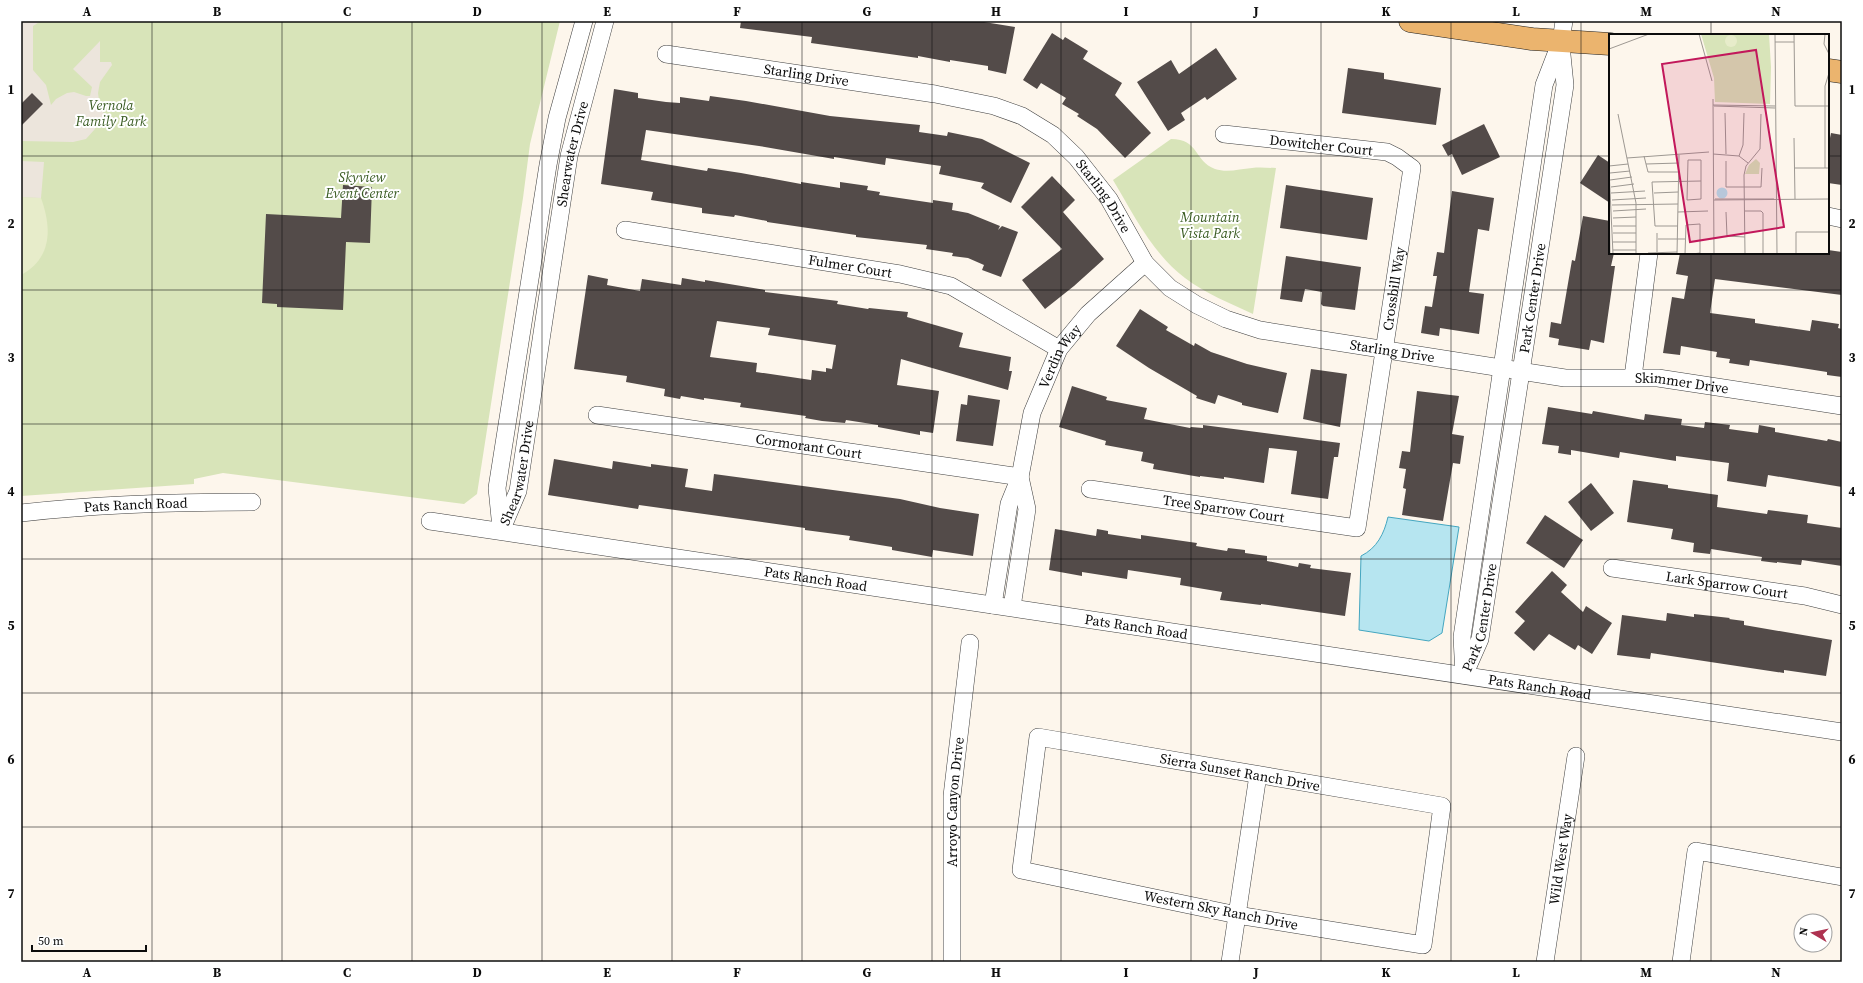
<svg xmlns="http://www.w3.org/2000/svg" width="1863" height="983" font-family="'Source Serif 4',serif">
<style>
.green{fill:#d8e4b9}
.pitch{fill:#e7ecca}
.plaza{fill:#ece5dc}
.water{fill:#b6e5f0;stroke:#44a6c0}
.building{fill:#534b49;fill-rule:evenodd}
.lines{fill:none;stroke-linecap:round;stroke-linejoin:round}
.minor-casing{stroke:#3f3f3f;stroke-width:18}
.major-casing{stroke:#1d1d1d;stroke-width:23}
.minor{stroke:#fff;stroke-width:17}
.major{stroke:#ebb46e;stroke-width:22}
.grid{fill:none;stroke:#0c0c0c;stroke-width:1;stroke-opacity:0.55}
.labels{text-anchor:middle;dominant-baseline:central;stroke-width:4;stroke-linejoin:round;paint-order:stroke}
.street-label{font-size:14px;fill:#0c0c0c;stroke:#fff}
.park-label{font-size:14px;font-style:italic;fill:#3a5c23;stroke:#fff}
.inset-road{fill:none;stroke:#9d9892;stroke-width:1}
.view{fill:#c2185b;fill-opacity:0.15;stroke:#c2185b;stroke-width:2}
.inset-edge{fill:none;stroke:#0c0c0c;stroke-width:2}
.neatline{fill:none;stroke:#0c0c0c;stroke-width:1.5}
.grid-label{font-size:13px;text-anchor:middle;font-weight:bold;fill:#0c0c0c}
</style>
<rect width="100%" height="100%" fill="#fdf6ec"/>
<g class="green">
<path d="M21,21H560L530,144L523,198L477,494L464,504L223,473L194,479V484L21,496Z"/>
<path d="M1171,139C1199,139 1194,161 1215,169C1227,173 1240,169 1252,168C1260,167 1268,168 1276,168L1253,314C1230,303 1206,294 1185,278C1152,253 1134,215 1113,180Z"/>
</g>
<path class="pitch" d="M21,197L41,198C52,229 52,258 21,275Z"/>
<g class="plaza">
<path d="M21,21H41L33,26V70L46,85L51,105L56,99L67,93L74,92L86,96H90L92,87L73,69L100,41V62H111L112,65L100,82L98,93L100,107L106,117L101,121L97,122L95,129L86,139L73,142L21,141Z"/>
<path d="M21,161L44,162L41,198L21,197Z"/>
</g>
<path class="water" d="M1388,517L1459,527L1442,633L1429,641L1359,630L1361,556C1377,548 1384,534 1388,517Z"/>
<g class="building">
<path d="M741,21H978L1015,27L1006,74L988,70V66L950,60V62L918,56V58L811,43L812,37L740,28Z"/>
<path d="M1052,33L1063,40L1065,37L1088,51L1083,59L1122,83L1115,95L1151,133L1125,158L1097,129L1077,116L1079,114L1062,104L1066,98L1041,83L1037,89L1023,80Z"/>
<path d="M1216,48L1237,79L1207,100L1205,97L1181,113L1185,120L1168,131L1137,82L1171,60L1179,74Z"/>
<path d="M1348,68L1384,73V79L1441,88L1436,125L1342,113Z"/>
<path d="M614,89L638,93V98L666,102L680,103V97L709,101L710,96L746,101L830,116L920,125L919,132L947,136L948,132L982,139L1030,163L1011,203L981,188L984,183L939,174L941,166L886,158L885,165L834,157V159L759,146L646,130L641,160L707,171L708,168L741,173L801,184V182L840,188V182L868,186L867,190L880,192L879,195L933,203V200L953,203L952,210L968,213L1000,226L998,230L1002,226L1018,232L1001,277L982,270L984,265L968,258L952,256L953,253L926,249L927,245L856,237V235L767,222V221L735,215L734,217L702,213V208L651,200L653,192L601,184Z"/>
<path d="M32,93L43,104L21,126V104Z"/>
<path d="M1484,124L1500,157L1462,175L1452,154L1448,156L1442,145Z"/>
<path d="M1831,133L1842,135V185L1828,183V148Z"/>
<path d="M1598,155L1610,163V203L1580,183Z"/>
<path d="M1052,176L1075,200L1063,212L1104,259L1074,286L1045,309L1022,280L1062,249L1021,207Z"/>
<path d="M343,185L372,187L370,243L346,242L343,310L277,307V304L262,303L266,214L341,218Z"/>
<path d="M1286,185L1373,198L1367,240L1280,228Z"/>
<path d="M1452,191L1494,198L1489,231L1478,229L1469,292L1484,294L1479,334L1440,328L1439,336L1421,333L1425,306L1432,307L1437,276H1433L1437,252L1444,253Z"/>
<path d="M1583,216L1610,221V253H1614L1611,266H1615L1604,343L1591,340L1589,350L1558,345L1559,339L1549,337L1551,322L1561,324L1572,260L1575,261Z"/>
<path d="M1828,250L1842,252V295L1715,279L1710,313L1755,319V323L1810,331L1812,320L1839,324L1838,328L1842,329V377L1827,375V372L1750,360L1749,366L1729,363L1730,359L1716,357L1717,352L1681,346L1680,355L1663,353L1672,297L1684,299L1688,276L1676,274L1680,253H1828Z"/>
<path d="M1286,256L1361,267L1355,310L1323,306L1321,304L1322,292L1305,289L1302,302L1280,299Z"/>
<path d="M588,275L608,279L607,285L640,291L642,279L681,285L682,278L705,282V280L765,290V292L838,301L837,304L868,309L869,308L908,312L907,317L963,333L959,347L1011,357L1009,371H1012L1008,390L901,359L897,385L939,391L933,433L920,431V435L878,427V425L846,420L845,423L822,421L805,418L806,416L740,407L741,403L704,398V400L681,396L680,399L664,396L665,389L626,382L627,376L574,369ZM717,321L770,328L768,335L836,345L832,369L826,368V372L812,370L811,380L756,372L757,363L710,357Z"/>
<path d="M1140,309L1168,327L1166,330L1194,346L1195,343L1211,352L1247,364L1287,373L1278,413L1242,405V403L1218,395L1215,404L1196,398L1197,396L1149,368L1116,346Z"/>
<path d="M1311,369L1347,374L1340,427L1303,419Z"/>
<path d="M1072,386L1107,397L1106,400L1147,408L1144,419L1190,428L1191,427L1203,428V425L1340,443L1338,457H1334L1328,499L1291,494L1297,451L1269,448L1264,483L1224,477V479L1200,476V477L1153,469L1154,464L1141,461L1143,452L1105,445L1106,441L1059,427Z"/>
<path d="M1417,391L1459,396L1452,434L1464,436L1460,464L1453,463L1443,521L1402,515L1406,489L1403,488L1406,469L1399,468L1402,451L1410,452Z"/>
<path d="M968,395L1000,400L993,446L956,441L961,404L967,405Z"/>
<path d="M1548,407L1592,414L1593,411L1644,420L1645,414L1682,419L1681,425L1704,428L1705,422L1730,425L1729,429L1758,433L1759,425L1775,428V432L1827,441L1828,439L1842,442V487L1768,475L1766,487L1727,481L1729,463L1676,456V461L1620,452L1619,458L1571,450V455L1558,453L1559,446L1542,444Z"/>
<path d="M554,459L612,469L613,461L651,467V464L688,469L685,487L712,491L714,474L900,499L940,508L979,514L973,556L933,550L932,557L892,550V547L849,540L850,536L805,530V528L639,505L638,509L548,495Z"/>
<path d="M1633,480L1668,485V488L1718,495L1717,507L1767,514L1768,510L1808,515L1807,523L1842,528V566L1802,560L1801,565L1777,562V563L1761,561L1762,557L1711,549L1710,554L1693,552L1694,543L1671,539L1673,529L1627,522Z"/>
<path d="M1591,483L1614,513L1591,531L1568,502Z"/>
<path d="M1545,515L1583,540L1564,568L1526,543Z"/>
<path d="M1055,529L1096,536L1097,529L1108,531V534L1141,539V535L1197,543L1196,546L1227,551L1228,548L1245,550V553L1267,556V561L1298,567L1299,563L1311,565L1310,568L1351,573L1345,616L1261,604V605L1220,600L1222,592L1180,585L1181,578L1128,570L1127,579L1082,572V576L1049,570Z"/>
<path d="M1552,571L1567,585L1561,592L1583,612L1586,606L1612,623L1592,654L1578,645L1575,650L1549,634L1534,651L1514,633L1525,621L1515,612Z"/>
<path d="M1667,613L1694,617V614L1730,618L1729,619L1744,621V625L1832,640L1826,676L1784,670V673L1651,653L1650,659L1617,655L1622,615L1666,621Z"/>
</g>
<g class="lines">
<defs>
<g id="minor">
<path id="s1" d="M666,54L935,94L994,106L1022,116L1053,135L1076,157L1109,199L1145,263L1170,288L1197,305L1226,319L1260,330L1565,378H1658L1842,406"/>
<path d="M1828,216L1842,219"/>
<path id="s2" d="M625,230L900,274L951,286L1059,349"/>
<path d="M1633,377L1649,253"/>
<path id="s3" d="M597,415L1020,477"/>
<path id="s4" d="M1090,489L1357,528L1412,168L1397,157L1387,152L1224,134"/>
<path id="s5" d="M21,513C98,504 174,502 252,502"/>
<path id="s6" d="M430,521L1842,732"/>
<path d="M501,528L497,488L548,165L557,118L584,21"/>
<path id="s7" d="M501,531L518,491L569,156L605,21"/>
<path id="s8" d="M1612,568L1805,596L1842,605"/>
<path id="s9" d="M993,605L1009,504L1020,477L1032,413L1059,349L1088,314L1145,263"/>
<path d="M1012,607L1027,509L1020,477"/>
<path id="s10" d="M1465,673L1480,639L1565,85L1561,45"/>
<path d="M1464,675L1462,637L1544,85L1561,41L1564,21"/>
<path d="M1038,737L1442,806L1423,945L1237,915L1021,870Z"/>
<path id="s11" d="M952,962V796L970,643"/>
<path d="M1230,962L1258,775"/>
<path id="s12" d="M1545,962L1576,756"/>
<path d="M1681,962L1696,851L1842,877"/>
</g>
<g id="major">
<path d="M1410,21L1532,39L1610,44"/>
<path d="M1828,70L1842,72"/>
</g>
</defs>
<use href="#minor" class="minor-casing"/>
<use href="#major" class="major-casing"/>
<use href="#minor" class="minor"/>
<use href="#major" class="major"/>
</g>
<path class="grid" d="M152,21V962M282,21V962M412,21V962M542,21V962M672,21V962M802,21V962M932,21V962M1061,21V962M1191,21V962M1321,21V962M1451,21V962M1581,21V962M1711,21V35M21,156H1610M1828,156H1842M1711,253V962M21,290H1842M21,424H1842M21,559H1842M21,693H1842M21,827H1842"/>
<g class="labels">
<g class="street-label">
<text stroke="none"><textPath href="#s1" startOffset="142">Starling Drive</textPath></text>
<text transform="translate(1321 145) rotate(6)">Dowitcher Court</text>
<text stroke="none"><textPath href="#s7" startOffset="385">Shearwater Drive</textPath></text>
<text stroke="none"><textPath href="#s1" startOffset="478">Starling Drive</textPath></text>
<text stroke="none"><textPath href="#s2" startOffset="228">Fulmer Court</textPath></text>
<text stroke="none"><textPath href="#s4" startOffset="512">Crossbill Way</textPath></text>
<text stroke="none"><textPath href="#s10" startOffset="382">Park Center Drive</textPath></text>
<text stroke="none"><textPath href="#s1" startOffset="826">Starling Drive</textPath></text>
<text stroke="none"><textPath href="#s9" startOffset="260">Verdin Way</textPath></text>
<text stroke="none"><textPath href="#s1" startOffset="1118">Skimmer Drive</textPath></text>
<text stroke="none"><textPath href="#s3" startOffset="214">Cormorant Court</textPath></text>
<text stroke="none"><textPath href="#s7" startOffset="61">Shearwater Drive</textPath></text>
<text stroke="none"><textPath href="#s5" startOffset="115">Pats Ranch Road</textPath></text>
<text stroke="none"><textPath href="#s4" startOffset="135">Tree Sparrow Court</textPath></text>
<text stroke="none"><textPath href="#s6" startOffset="390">Pats Ranch Road</textPath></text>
<text stroke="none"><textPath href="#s8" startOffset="116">Lark Sparrow Court</textPath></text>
<text stroke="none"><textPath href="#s10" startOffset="58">Park Center Drive</textPath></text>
<text stroke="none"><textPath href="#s6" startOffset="714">Pats Ranch Road</textPath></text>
<text stroke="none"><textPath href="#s6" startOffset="1122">Pats Ranch Road</textPath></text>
<text transform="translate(1240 772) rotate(10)">Sierra Sunset Ranch Drive</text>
<text stroke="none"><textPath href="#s11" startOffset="160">Arroyo Canyon Drive</textPath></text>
<text stroke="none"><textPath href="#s12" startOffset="104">Wild West Way</textPath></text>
<text transform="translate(1221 910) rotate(11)">Western Sky Ranch Drive</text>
</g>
<g class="park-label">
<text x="111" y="105">Vernola<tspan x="111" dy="16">Family Park</tspan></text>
<text x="362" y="177">Skyview<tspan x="362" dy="16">Event Center</tspan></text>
<text x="1210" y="217">Mountain<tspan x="1210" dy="16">Vista Park</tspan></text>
</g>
</g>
<g transform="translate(1609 34)">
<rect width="220" height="220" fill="#fdf6ec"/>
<path d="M92,0H160L162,33L161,70L106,68L105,44ZM147,125L151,129L150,140H136L140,131Z" fill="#d8e4b9"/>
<path d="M116 7a6 6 0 1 1 12 0a6 6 0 1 1-12 0Z" fill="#e7ecca"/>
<path d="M107.5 159a5.5 5.5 0 1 1 11 0a5.5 5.5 0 1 1-11 0Z" fill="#b6e5f0"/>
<path class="inset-road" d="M90,0L103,47M166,0L168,220M185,0L186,72H220M216,0L215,10L220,20M166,8H185M0,15L40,0M104,65L105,220M104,71L166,72M105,72L166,74M116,79L117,120M9,80L27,169V220M185,104L186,165M104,120L130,122L139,129M35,122L39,138H69M130,122L134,111L135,79M18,124L100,118M79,126H92V165L78,166ZM117,127V153H152L153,134M37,130L70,129M0,132L19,130M186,134H220M216,134V52L220,39M0,136L4,220M1,139L21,137M1,146L23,143M2,153L25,150M2,159L36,157M45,159L69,158M106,165H165M0,166L1,220M3,166L37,164M105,166L220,165M3,171L69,170M4,177L37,175M136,177H152L154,179V220M69,178L99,177M117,178L118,202L136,203M4,184L27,183M4,192H27M69,192H46L43,148L92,147M4,199H27M48,199V218M49,205H76M4,208H27M4,216H27M39,219L68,218M68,220L70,121M76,220L77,191L91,190V219L83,220M136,220L135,141L137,132L151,115L152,80M187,220V198H220"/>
<path class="view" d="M147,16L175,193L81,208L53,30Z"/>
<rect width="220" height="220" class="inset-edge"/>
</g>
<rect width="1863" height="983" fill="none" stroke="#ffffff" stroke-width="44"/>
<g transform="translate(1813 933) rotate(279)"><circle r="19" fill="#ffffff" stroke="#9e9e9e"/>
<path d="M0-3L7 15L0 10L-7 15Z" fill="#ae3250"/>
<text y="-6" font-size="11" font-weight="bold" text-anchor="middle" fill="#0c0c0c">N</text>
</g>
<path d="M32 945v6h114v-6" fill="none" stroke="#0c0c0c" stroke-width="2"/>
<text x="38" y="945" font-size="12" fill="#0c0c0c" stroke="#ffffff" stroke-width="3" paint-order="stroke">50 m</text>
<rect x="22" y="22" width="1819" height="939" class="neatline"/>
<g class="grid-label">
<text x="87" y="16">A</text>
<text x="217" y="16">B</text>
<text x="347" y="16">C</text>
<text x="477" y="16">D</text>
<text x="607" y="16">E</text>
<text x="737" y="16">F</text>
<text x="867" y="16">G</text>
<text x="996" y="16">H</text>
<text x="1126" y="16">I</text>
<text x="1256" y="16">J</text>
<text x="1386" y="16">K</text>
<text x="1516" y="16">L</text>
<text x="1646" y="16">M</text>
<text x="1776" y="16">N</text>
<text x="11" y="94">1</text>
<text x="1852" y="94">1</text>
<text x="11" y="228">2</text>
<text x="1852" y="228">2</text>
<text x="11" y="362">3</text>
<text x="1852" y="362">3</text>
<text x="11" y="496">4</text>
<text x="1852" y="496">4</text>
<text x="11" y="630">5</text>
<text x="1852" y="630">5</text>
<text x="11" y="764">6</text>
<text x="1852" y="764">6</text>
<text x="11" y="898">7</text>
<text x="1852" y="898">7</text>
<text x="87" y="977">A</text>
<text x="217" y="977">B</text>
<text x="347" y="977">C</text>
<text x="477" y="977">D</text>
<text x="607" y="977">E</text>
<text x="737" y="977">F</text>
<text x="867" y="977">G</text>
<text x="996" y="977">H</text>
<text x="1126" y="977">I</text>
<text x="1256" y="977">J</text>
<text x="1386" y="977">K</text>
<text x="1516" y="977">L</text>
<text x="1646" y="977">M</text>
<text x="1776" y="977">N</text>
</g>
</svg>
